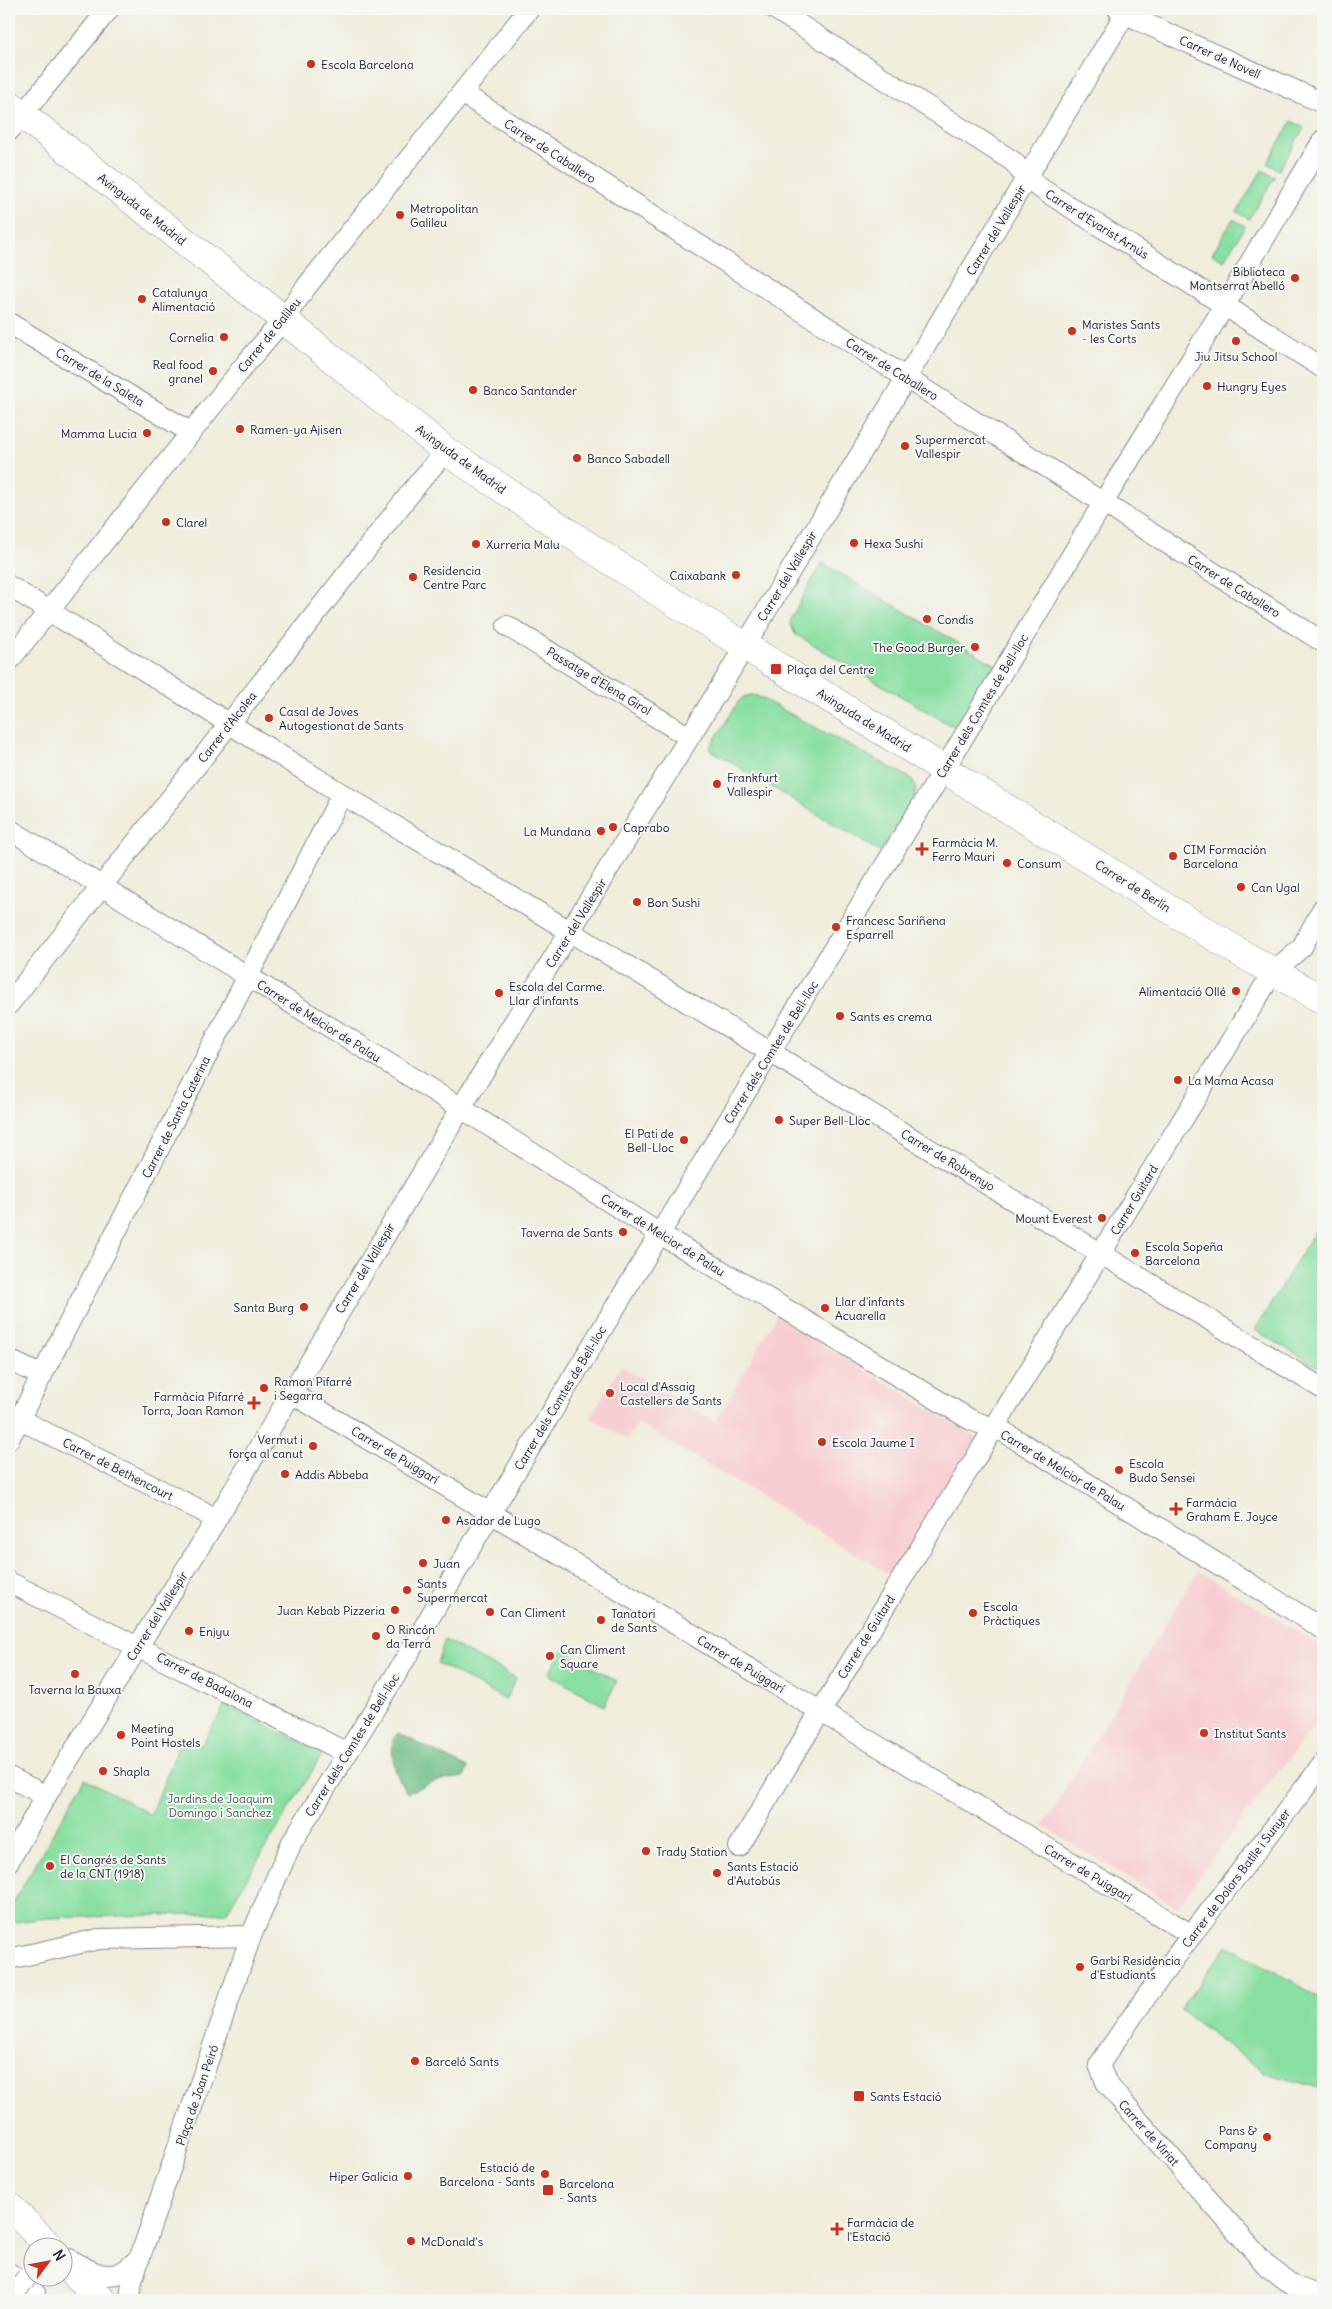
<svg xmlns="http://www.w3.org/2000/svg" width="1332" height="2309" font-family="Delius,sans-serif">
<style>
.built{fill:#f7cfd2}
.green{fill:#89dfa2;stroke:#56806e}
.forest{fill:#6ebe88;stroke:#487062}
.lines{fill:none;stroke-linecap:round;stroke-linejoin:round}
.street-casing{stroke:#89888b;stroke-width:22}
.secondary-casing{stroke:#89888b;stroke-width:29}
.street{stroke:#fff;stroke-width:20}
.secondary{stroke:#fff;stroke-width:28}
.street-bridge-casing{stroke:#89888b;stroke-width:22;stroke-linecap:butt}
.street-bridge{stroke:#fff;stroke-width:20}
.poi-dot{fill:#c8321e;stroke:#f6f6f2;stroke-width:2}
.labels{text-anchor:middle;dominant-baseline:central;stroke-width:4;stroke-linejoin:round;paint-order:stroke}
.street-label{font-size:12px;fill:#22223b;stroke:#f6f6f2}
.poi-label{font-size:12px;fill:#22223b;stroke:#f6f6f2;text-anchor:start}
.park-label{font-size:12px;fill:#415b5a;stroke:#f6f6f2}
</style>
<rect width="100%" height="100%" fill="#f6f6f2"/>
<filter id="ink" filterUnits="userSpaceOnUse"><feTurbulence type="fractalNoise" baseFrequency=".02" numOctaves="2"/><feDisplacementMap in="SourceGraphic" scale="10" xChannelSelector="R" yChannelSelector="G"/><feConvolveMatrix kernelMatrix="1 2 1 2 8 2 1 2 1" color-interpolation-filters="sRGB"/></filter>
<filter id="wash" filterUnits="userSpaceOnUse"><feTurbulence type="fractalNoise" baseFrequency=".0096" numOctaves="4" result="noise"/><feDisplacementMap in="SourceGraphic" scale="20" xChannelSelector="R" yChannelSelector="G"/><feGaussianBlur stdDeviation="1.12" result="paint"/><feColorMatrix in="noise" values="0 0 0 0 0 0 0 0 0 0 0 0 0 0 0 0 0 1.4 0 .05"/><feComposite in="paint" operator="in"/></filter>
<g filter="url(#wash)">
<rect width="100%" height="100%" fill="#f0eddb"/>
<g class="built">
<path d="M778,1313L790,1320L788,1324L977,1438L896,1578L638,1423L628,1439L590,1418L621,1366L716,1422Z"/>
<path d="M1198,1571L1323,1647V1714L1205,1868L1178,1908L1043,1826Z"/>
</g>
<g class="green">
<path d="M1292,121L1304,128L1279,170L1267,163Z"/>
<path d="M1262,170L1275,177L1249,219L1237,212Z"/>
<path d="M1233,219L1245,226L1224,261L1212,254Z"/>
<path d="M822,563L1001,668L962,726L950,725L795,634L790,622L792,616Z"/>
<path d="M751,695L757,696L912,779L916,788L914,797L880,852L709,749L739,701L743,697Z"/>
<path d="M1323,1218V1370L1255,1330Z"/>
<path d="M445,1640L516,1678L506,1700L437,1663Z"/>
<path d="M562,1650L617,1681L604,1706L548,1674Z"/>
<path d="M225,1705L323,1753L226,1913L45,1918L16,1922L9,1919V1910L85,1778L151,1815L182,1738L202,1745Z"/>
<path d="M1227,1945L1323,2000V2080L1319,2088L1266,2073L1180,2010Z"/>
</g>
<path class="forest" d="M398,1733L468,1768L464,1777L435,1781L407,1793C396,1777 390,1758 393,1739Z"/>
</g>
<g filter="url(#ink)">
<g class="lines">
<defs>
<g id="street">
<path d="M775,9L1014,162L1026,179L1323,368"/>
<path d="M1118,9L1142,22L1323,103"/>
<path d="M462,93L922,388L1323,642"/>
<path d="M9,131L109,9"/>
<path d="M9,323L190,432"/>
<path d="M9,586L342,794L770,1052L1323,1389"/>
<path d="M507,626L689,737"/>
<path d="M9,661L248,361L283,320L307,286L529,9"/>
<path d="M9,829L461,1108L660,1234L971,1420L1004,1432L1323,1629"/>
<path d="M9,1004L420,481L446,451"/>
<path d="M9,1360L42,1376"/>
<path d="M291,1393L1192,1935"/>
<path d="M19,1419L202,1511L216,1520"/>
<path d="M9,1439L342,794"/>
<path d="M9,1582L347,1753"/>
<path d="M1323,1764C1247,1864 1168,1961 1099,2065L1106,2082L1118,2097L1267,2266L1293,2286L1323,2297"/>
<path d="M9,1777L46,1796"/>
<path d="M739,1847L789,1763L1273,972L1302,947L1323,908"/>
<path d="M9,1861L46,1796L216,1520L461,1108L724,681L1128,9"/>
<path d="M9,1959L99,1939L251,1936"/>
<path d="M69,2259C84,2267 102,2280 120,2273C127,2270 134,2263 139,2258"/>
<path d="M9,2273L35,2293"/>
<path d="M130,2300L132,2280L251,1936L292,1842L400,1668L499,1499L770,1052L945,768L1109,493L1220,313L1323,140"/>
</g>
<g id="secondary">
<path d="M9,104L257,298L446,451L653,589L1237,951L1323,1000"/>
<path d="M9,2206L49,2246"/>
<path d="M62,2261L102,2300"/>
</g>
</defs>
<use href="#street" class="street-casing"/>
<use href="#secondary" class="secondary-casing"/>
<use href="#street" class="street"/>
<use href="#secondary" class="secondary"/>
<defs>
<path id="street-bridge" d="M9,2300L27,2277"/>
</defs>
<use href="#street-bridge" class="street-bridge-casing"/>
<use href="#street-bridge" class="street-bridge"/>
</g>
</g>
<g class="poi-dot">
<circle cx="311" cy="64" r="5"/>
<circle cx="400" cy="215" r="5"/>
<circle cx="1295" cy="278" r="5"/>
<circle cx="142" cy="299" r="5"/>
<circle cx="1072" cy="331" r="5"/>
<circle cx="224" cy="337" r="5"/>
<circle cx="1236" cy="341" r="5"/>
<circle cx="213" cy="371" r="5"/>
<circle cx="1207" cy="386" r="5"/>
<circle cx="473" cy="390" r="5"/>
<circle cx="240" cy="429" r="5"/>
<circle cx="147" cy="433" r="5"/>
<circle cx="905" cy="446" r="5"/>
<circle cx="577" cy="458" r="5"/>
<circle cx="166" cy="522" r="5"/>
<circle cx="854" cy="543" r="5"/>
<circle cx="476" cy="544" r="5"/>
<circle cx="736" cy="575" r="5"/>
<circle cx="413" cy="577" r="5"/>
<circle cx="927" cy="619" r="5"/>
<circle cx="975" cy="647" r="5"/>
<rect x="770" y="663" width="12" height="12" rx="2.5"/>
<circle cx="269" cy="718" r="5"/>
<circle cx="717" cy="784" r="5"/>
<circle cx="613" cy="827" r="5"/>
<circle cx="601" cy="831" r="5"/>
<path d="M919.5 841.5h5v5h5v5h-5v5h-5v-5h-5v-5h5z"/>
<circle cx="1173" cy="856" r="5"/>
<circle cx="1007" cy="863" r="5"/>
<circle cx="1241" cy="887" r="5"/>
<circle cx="637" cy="902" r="5"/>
<circle cx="836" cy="927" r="5"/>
<circle cx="1236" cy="991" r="5"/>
<circle cx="499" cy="993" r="5"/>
<circle cx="840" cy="1016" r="5"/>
<circle cx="1178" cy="1080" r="5"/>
<circle cx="779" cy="1120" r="5"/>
<circle cx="684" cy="1140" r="5"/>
<circle cx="1102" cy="1218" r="5"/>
<circle cx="623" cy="1232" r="5"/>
<circle cx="1135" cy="1253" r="5"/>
<circle cx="304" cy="1307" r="5"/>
<circle cx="825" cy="1308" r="5"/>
<circle cx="264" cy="1388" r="5"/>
<circle cx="610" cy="1393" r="5"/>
<path d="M251.5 1395.5h5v5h5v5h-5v5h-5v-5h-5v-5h5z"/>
<circle cx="822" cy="1442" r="5"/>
<circle cx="313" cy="1446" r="5"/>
<circle cx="1119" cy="1470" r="5"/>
<circle cx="285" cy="1474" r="5"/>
<path d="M1173.5 1501.5h5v5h5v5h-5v5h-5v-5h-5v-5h5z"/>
<circle cx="446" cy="1520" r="5"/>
<circle cx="423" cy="1563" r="5"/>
<circle cx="407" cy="1590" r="5"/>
<circle cx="395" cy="1610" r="5"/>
<circle cx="490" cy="1612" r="5"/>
<circle cx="973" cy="1613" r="5"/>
<circle cx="601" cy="1620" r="5"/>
<circle cx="189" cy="1631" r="5"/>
<circle cx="376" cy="1636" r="5"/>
<circle cx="550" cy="1656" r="5"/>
<circle cx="75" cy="1674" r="5"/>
<circle cx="1204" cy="1733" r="5"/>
<circle cx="121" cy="1735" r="5"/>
<circle cx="103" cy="1771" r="5"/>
<circle cx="646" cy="1851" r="5"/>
<circle cx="50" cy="1866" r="5"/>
<circle cx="717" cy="1873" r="5"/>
<circle cx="1080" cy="1967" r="5"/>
<circle cx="415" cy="2061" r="5"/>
<rect x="853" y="2090" width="12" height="12" rx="2.5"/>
<circle cx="1267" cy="2137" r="5"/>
<circle cx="545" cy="2174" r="5"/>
<circle cx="408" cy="2176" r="5"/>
<rect x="542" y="2184" width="12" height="12" rx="2.5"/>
<path d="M834.5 2221.5h5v5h5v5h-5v5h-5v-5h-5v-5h5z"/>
<circle cx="411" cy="2241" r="5"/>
</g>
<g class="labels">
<g class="street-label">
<text transform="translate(1220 57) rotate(24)">Carrer de Novell</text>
<text transform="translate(550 151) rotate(33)">Carrer de Caballero</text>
<text transform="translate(142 209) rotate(38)">Avinguda de Madrid</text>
<text transform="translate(1097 224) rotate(32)">Carrer d'Evarist Arnús</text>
<text transform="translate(996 230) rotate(-59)">Carrer del Vallespir</text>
<text transform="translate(269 335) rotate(-51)">Carrer de Galileu</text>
<text transform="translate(892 369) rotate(32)">Carrer de Caballero</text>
<text transform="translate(100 377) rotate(31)">Carrer de la Saleta</text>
<text transform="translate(461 459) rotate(36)">Avinguda de Madrid</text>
<text transform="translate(787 576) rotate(-59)">Carrer del Vallespir</text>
<text transform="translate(1234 586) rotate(32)">Carrer de Caballero</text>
<text transform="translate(599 681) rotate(31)">Passatge d'Elena Girol</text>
<text transform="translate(982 706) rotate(-59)">Carrer dels Comtes de Bell-lloc</text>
<text transform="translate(864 720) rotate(32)">Avinguda de Madrid</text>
<text transform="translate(227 727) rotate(-52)">Carrer d'Alcolea</text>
<text transform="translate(1133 886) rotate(32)">Carrer de Berlín</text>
<text transform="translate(576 923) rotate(-58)">Carrer del Vallespir</text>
<text transform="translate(319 1021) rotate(32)">Carrer de Melcior de Palau</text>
<text transform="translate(771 1052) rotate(-58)">Carrer dels Comtes de Bell-lloc</text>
<text transform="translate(176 1117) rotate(-63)">Carrer de Santa Caterina</text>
<text transform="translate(948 1160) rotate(31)">Carrer de Robrenyo</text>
<text transform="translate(1134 1200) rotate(-59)">Carrer Guitard</text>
<text transform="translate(663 1235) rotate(32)">Carrer de Melcior de Palau</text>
<text transform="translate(365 1268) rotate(-59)">Carrer del Vallespir</text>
<text transform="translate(560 1398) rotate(-59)">Carrer dels Comtes de Bell-lloc</text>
<text transform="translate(395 1455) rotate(31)">Carrer de Puiggarí</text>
<text transform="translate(118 1469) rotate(27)">Carrer de Bethencourt</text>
<text transform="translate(1063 1470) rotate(31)">Carrer de Melcior de Palau</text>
<text transform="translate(157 1616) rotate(-58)">Carrer del Vallespir</text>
<text transform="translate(866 1637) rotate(-58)">Carrer de Guitard</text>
<text transform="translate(741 1664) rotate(31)">Carrer de Puiggarí</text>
<text transform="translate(205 1680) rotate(27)">Carrer de Badalona</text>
<text transform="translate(352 1745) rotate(-58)">Carrer dels Comtes de Bell-lloc</text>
<text transform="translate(1088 1873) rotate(31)">Carrer de Puiggarí</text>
<text transform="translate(1236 1878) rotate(-53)">Carrer de Dolors Batlle i Sunyer</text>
<text transform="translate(197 2095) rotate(-71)">Plaça de Joan Peiró</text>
<text transform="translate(1149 2133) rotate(48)">Carrer de Viriat</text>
</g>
<g class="poi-label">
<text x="321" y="64">Escola Barcelona</text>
<text x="410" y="208">Metropolitan<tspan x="410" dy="14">Galileu</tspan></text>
<text x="1285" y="271" text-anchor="end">Biblioteca<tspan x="1285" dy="14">Montserrat Abelló</tspan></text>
<text x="152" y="292">Catalunya<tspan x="152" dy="14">Alimentació</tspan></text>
<text x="1082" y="324">Maristes Sants<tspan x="1082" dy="14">- les Corts</tspan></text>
<text x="214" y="337" text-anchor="end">Cornelia</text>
<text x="1236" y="356" text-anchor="middle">Jiu Jitsu School</text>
<text x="203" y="364" text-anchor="end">Real food<tspan x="203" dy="14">granel</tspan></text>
<text x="1217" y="386">Hungry Eyes</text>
<text x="483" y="390">Banco Santander</text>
<text x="250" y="429">Ramen-ya Ajisen</text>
<text x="137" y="433" text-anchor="end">Mamma Lucia</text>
<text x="915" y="439">Supermercat<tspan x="915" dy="14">Vallespir</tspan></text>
<text x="587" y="458">Banco Sabadell</text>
<text x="176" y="522">Clarel</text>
<text x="864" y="543">Hexa Sushi</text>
<text x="486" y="544">Xurreria Malu</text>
<text x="423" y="570">Residencia<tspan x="423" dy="14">Centre Parc</tspan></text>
<text x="726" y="575" text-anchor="end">Caixabank</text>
<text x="937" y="619">Condis</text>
<text x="965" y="647" text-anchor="end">The Good Burger</text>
<text x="787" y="669">Plaça del Centre</text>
<text x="279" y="711">Casal de Joves<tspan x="279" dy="14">Autogestionat de Sants</tspan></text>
<text x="727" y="777">Frankfurt<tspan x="727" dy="14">Vallespir</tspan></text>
<text x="623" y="827">Caprabo</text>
<text x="591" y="831" text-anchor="end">La Mundana</text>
<text x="932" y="842">Farmàcia M.<tspan x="932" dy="14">Ferro Mauri</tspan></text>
<text x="1183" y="849">CIM Formación<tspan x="1183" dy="14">Barcelona</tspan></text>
<text x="1017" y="863">Consum</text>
<text x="1251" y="887">Can Ugal</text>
<text x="647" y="902">Bon Sushi</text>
<text x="846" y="920">Francesc Sariñena<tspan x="846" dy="14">Esparrell</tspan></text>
<text x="509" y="986">Escola del Carme.<tspan x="509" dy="14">Llar d'infants</tspan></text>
<text x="1226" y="991" text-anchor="end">Alimentació Ollé</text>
<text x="850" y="1016">Sants es crema</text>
<text x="1188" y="1080">La Mama Acasa</text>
<text x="789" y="1120">Super Bell-Lloc</text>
<text x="674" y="1133" text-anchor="end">El Pati de<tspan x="674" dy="14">Bell-Lloc</tspan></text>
<text x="1092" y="1218" text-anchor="end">Mount Everest</text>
<text x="613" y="1232" text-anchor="end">Taverna de Sants</text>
<text x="1145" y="1246">Escola Sopeña<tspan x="1145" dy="14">Barcelona</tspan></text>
<text x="835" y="1301">Llar d'infants<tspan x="835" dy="14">Acuarella</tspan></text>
<text x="294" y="1307" text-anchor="end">Santa Burg</text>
<text x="274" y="1381">Ramon Pifarré<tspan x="274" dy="14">i Segarra</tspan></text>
<text x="620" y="1386">Local d'Assaig<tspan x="620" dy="14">Castellers de Sants</tspan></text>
<text x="244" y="1396" text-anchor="end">Farmàcia Pifarré<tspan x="244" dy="14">Torra, Joan Ramon</tspan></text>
<text x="303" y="1439" text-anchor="end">Vermut i<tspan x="303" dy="14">força al canut</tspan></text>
<text x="832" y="1442">Escola Jaume I</text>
<text x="1129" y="1463">Escola<tspan x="1129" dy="14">Budo Sensei</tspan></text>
<text x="295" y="1474">Addis Abbeba</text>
<text x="1186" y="1502">Farmàcia<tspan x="1186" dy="14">Graham E. Joyce</tspan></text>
<text x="456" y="1520">Asador de Lugo</text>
<text x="433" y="1563">Juan</text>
<text x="417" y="1583">Sants<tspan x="417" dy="14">Supermercat</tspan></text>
<text x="983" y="1606">Escola<tspan x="983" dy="14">Pràctiques</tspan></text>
<text x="385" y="1610" text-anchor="end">Juan Kebab Pizzeria</text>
<text x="500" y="1612">Can Climent</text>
<text x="611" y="1613">Tanatori<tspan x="611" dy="14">de Sants</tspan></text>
<text x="386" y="1629">O Rincón<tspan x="386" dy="14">da Terra</tspan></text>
<text x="199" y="1631">Enjyu</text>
<text x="560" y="1649">Can Climent<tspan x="560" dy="14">Square</tspan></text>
<text x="75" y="1689" text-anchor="middle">Taverna la Bauxa</text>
<text x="131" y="1728">Meeting<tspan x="131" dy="14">Point Hostels</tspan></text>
<text x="1214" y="1733">Institut Sants</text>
<text x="113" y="1771">Shapla</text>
<text x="656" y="1851">Trady Station</text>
<text x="60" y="1859">El Congrés de Sants<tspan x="60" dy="14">de la CNT (1918)</tspan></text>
<text x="727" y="1866">Sants Estació<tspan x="727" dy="14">d'Autobús</tspan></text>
<text x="1090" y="1960">Garbí Residència<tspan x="1090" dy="14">d'Estudiants</tspan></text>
<text x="425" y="2061">Barceló Sants</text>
<text x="870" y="2096">Sants Estació</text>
<text x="1257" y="2130" text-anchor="end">Pans &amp;<tspan x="1257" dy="14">Company</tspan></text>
<text x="535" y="2167" text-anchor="end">Estació de<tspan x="535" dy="14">Barcelona - Sants</tspan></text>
<text x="398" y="2176" text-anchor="end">Hiper Galicia</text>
<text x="559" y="2183">Barcelona<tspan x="559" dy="14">- Sants</tspan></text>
<text x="847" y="2222">Farmàcia de<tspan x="847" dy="14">l'Estació</tspan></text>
<text x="421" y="2241">McDonald's</text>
</g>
<g class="park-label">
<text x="220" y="1798">Jardins de Joaquim<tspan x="220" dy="14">Domingo i Sanchez</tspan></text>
</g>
</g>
<rect width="1332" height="2309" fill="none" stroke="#f6f6f2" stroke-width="30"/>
<g transform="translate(48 2262) rotate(58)"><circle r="24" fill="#f6f6f2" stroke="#a1a1a9"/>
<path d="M0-4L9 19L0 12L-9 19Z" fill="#c8321e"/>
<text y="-8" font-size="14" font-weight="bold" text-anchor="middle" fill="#22223b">N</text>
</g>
</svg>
